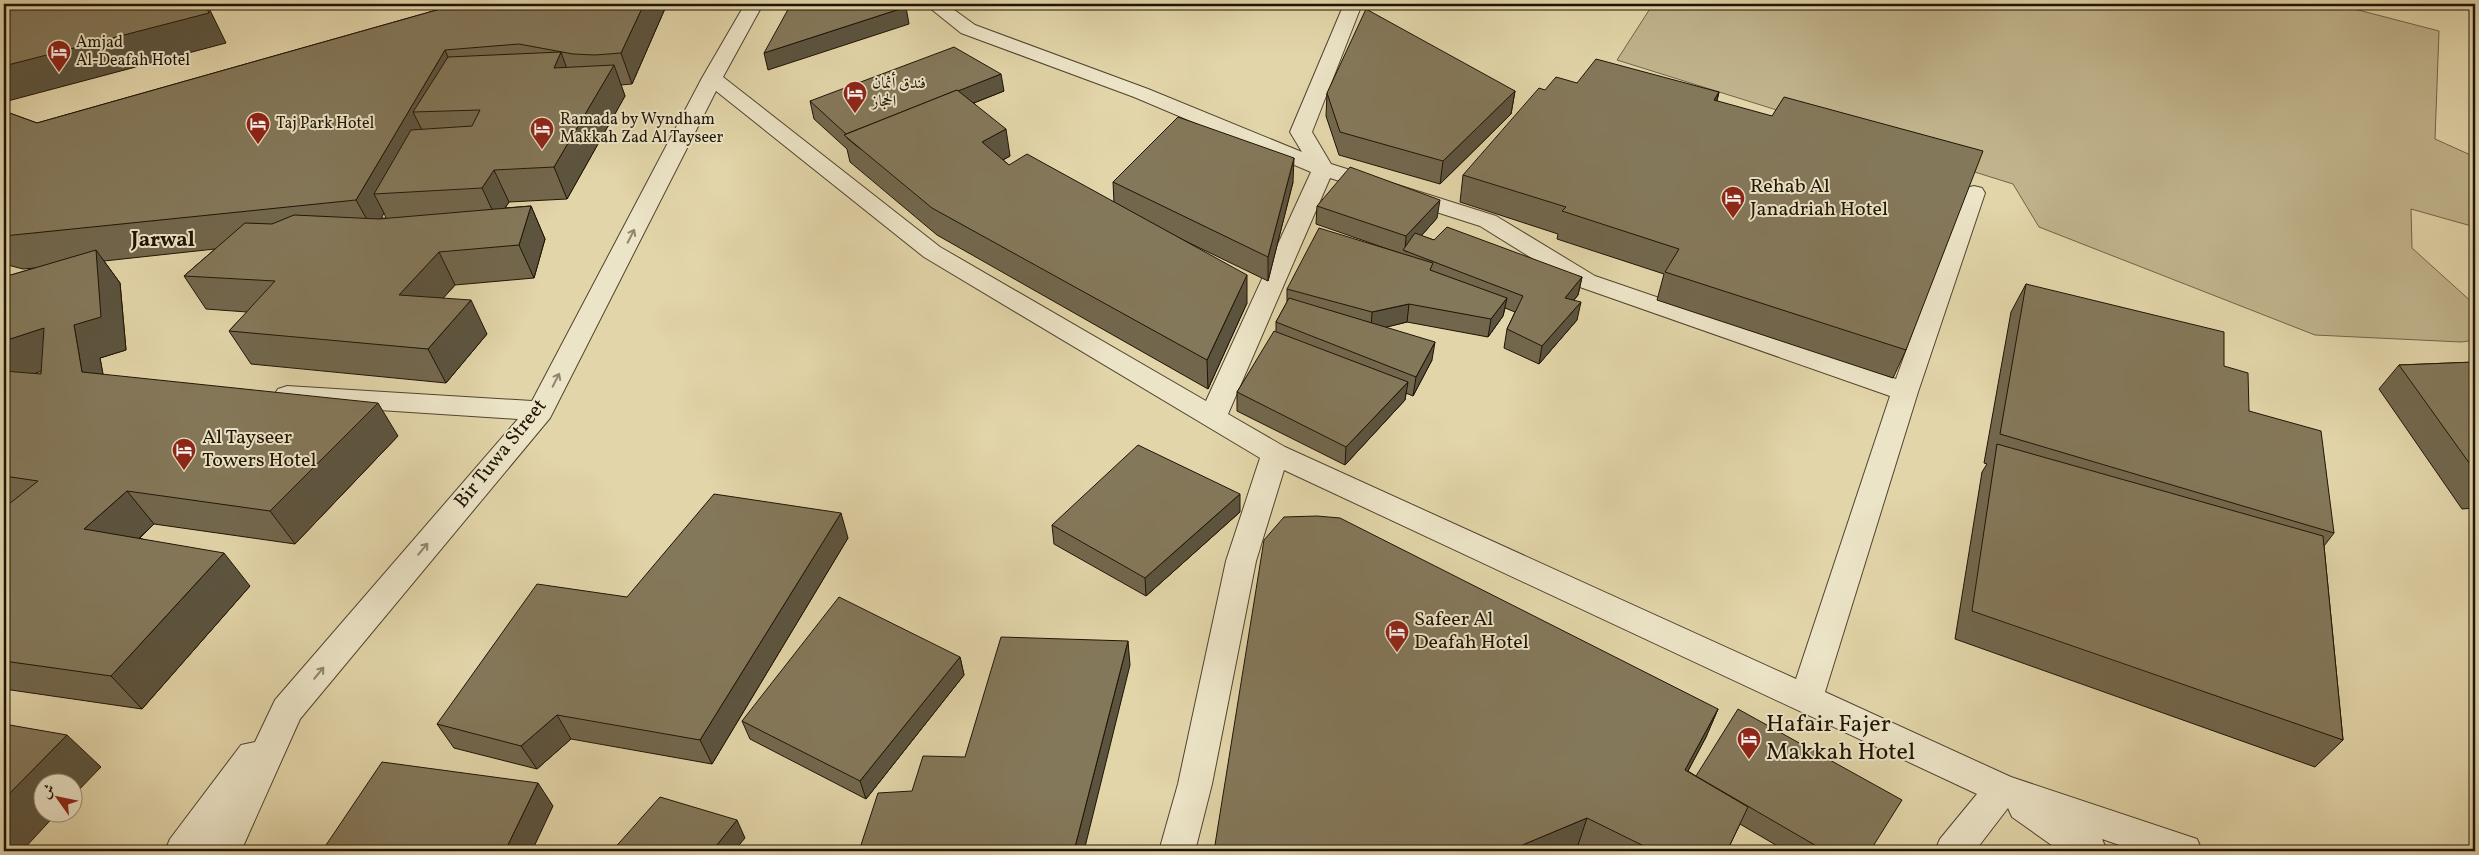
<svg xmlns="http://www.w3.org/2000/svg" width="2479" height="855" font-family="Vollkorn,Amiri,serif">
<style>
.green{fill:#c1b48d;stroke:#706449}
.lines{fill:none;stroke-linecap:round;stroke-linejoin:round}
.minor-casing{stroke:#50442e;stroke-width:2}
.minor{fill:#ece4c7;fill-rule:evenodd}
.wall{fill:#72674d;stroke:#1f1405;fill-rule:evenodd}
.shaded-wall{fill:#5c543f;stroke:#1f1405}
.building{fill:#84785a;stroke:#1f1405}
.oneway{stroke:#908670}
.labels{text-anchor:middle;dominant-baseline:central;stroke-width:4;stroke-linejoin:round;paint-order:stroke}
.far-poi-label{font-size:16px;fill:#1f1405;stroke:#ece4c7;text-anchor:start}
.poi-label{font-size:20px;fill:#1f1405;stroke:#ece4c7;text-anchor:start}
.street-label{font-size:20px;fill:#1f1405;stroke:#ece4c7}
.neighbourhood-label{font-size:21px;font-weight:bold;fill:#1f1405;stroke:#ece4c7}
.near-poi-label{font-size:24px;fill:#1f1405;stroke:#ece4c7;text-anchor:start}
</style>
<rect width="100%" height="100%" fill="#e2d5a9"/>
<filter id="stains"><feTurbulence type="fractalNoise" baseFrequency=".004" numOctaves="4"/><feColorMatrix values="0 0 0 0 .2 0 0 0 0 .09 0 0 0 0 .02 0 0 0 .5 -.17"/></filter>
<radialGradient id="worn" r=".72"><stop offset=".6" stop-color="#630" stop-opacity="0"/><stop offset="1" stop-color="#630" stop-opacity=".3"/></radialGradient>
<path class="green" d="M1653,4H2335L2439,31L2435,139L2475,157V227L2411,209L2412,248L2475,305V340L2461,342L2315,335L2039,227L2013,184L1617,60Z"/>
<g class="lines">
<defs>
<path id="minor" d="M745,4H763L723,77L940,247L1206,401L1311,172L1134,97L961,33L925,4H946L975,25L1148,89L1302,152L1290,132L1344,4H1362L1312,132L1331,164L1496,216L1595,276L1896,379L1963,193L1966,188L1974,186L1982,188L1985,193L1918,392L1825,692L2011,777L2197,839L2202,851H2137L2102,839L2107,851H2060L2012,817L2008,808L1975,851H1935L1940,839L1977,794L1284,470L1256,561L1212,784L1195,851H1159L1178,784L1226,561L1260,458L924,257L716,91L550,418L300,719L241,851H205L206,849L204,851H165L170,839L241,745L255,742L275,700L518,419L287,404L278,401L274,395L278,389L287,386L532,401L702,78ZM1330,178L1480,226L1577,286L1890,396L1796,679L1285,447L1228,414Z"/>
</defs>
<use href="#minor" class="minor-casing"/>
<use href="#minor" class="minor"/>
</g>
<g class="wall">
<path d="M458,4H667L632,84L621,85L625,96L567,199L509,202L505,208L531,206L545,239L534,278L455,285L443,298L487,334L446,383L251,364L229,331L247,312L206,309L184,276L215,249L104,261L120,283L126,350L100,358L103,375L398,436L295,544L154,524L140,538L250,586L142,709L4,689V508L6,506H4V277L35,268L23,269L4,264V111L37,123ZM384,213L386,218H381ZM41,371V374H33Z"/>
<path d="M1577,83L1719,92L1717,101L1906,350L1893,378L1657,300L1664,274L1557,239L1558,234L1460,202L1463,175Z"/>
<path d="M1004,91L974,103L1010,156L1003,160L1009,165L1114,202L1113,182H1293L1268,281L1175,236L1247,303L1208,389L937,235L850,162L847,149L814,119L810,101Z"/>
<path d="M1515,91L1511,114L1440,184L1339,155L1326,116L1327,93Z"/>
<path d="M1317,206L1437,218L1421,236L1434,240L1582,277L1578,295L1574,300L1577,320L1539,364L1504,348L1507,329L1515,312L1505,308L1503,316L1488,337L1407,322L1386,327L1432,360L1413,396L1406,393L1405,400L1345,465L1237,411V392L1276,331V322L1287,302V289L1402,254L1316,224Z"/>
<path d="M2026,284L2224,366L2249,411L2334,533L2324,546L2343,740L2315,767L1955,639L1982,472L1987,464L1984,463L2011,312Z"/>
<path d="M2475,362V508L2462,509L2379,389L2399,365Z"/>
<path d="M1240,512L1146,596L1054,544L1052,525Z"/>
<path d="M848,538L712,764L571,739L537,769L454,748L437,724L627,597Z"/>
<path d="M960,657L964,675L866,799L750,739L742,721Z"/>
<path d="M1718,709L1706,737L1688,771L1696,776L1870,851H1786L1740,824L1727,851H1591L1578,845L1563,851H1214Z"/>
</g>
<g class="shaded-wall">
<path d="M205,4H207L226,43L4,102V66Z"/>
<path d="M644,4H667L632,84L621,53Z"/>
<path d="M906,7L909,24L768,70L764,53Z"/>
<path d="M445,50L458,81L413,112L426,138L374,194L384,213L374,232L356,200Z"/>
<path d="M561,52L572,83L554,68Z"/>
<path d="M614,65L625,96L567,199L554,167Z"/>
<path d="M1001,74L1004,91L859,148L847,138L846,134Z"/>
<path d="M1515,91L1511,114L1440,184L1443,161Z"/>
<path d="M1719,92L1712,119L1714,100Z"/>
<path d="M1006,129L1010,156L986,169L982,142Z"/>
<path d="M1294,158L1293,182L1268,281V257Z"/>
<path d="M494,170L509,202L497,220L482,188Z"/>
<path d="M1440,200L1437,218L1407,252L1405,251L1406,236Z"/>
<path d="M531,206L545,239L534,278L519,245Z"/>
<path d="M96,250L120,283L126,350L100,358L109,406L82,372L74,325Z"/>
<path d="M439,252L455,285L417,328L399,295Z"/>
<path d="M1247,275V303L1208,389L1207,360Z"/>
<path d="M1582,277L1578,295L1561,316L1565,298Z"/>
<path d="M1507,298L1503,316L1488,337L1491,319Z"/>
<path d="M471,300L487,334L446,383L428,349Z"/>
<path d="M1581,302L1577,320L1539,364L1542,346Z"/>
<path d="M1409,304L1407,322L1371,331L1372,312Z"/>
<path d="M44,328L71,361L4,384V341Z"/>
<path d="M1435,342L1432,360L1413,396L1416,377Z"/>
<path d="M1408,382L1405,400L1345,465L1346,447Z"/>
<path d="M378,403L398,436L295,544L270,511Z"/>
<path d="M127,491L154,524L114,562L84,529Z"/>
<path d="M1240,494V512L1146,596L1145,578Z"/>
<path d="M841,513L848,538L712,764L700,740Z"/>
<path d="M224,553L250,586L142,709L111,676Z"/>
<path d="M1128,641L1130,665L1084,851H1074Z"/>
<path d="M960,657L964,675L866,799L860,781Z"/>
<path d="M1718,709L1706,737L1674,797L1685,770Z"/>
<path d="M557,715L571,739L537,769L521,746Z"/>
<path d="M67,735L101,767L72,797V782H42V812H58L22,851H4V799Z"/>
<path d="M538,783L553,806L532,851H505Z"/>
<path d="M1587,818L1578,845L1563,851H1508Z"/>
<path d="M737,820L745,838L734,851H712Z"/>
</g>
<g class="building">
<path d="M4,4H205L209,13L4,66Z"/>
<path d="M458,4H644L621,53L595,55L573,54L519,44L445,50L356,200L4,236V111L37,123Z"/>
<path d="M791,4H900L906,7L764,53Z"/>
<path d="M1366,9L1515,91L1443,161L1340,132L1327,93Z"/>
<path d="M954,47L1001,74L958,91L957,90L846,134L810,101Z"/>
<path d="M561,52L554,68L614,65L554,167L494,170L482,188L374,194L411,130L472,126L480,110L413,112L448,57Z"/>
<path d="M1596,59L1719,92L1714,100L1772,116L1784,97L1983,151L1906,350L1665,272L1679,249L1562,211L1566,207L1463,175L1539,88L1545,90L1556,77L1577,83Z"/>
<path d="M957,90L1006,129L982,142L1009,165L1027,154L1247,275L1207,360L932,208L844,135Z"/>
<path d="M1178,117L1294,158L1268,257L1113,182Z"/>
<path d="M1350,167L1440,200L1406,236L1317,206Z"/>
<path d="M531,206L519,245L439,252L399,295L471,300L428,349L229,331L275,281L184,276L245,223L272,224L294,215L379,219Z"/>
<path d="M1447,227L1582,277L1565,298L1581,302L1542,346L1507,329L1523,296L1403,250L1415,233L1434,240Z"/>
<path d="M1319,228L1433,263L1430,270L1507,298L1491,319L1409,304L1372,312L1287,289Z"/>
<path d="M96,250L101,317L74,325L82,372L378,403L270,511L127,491L84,529L224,553L111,676L4,661V508L38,481L4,476V371L41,374L44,328L4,341V277Z"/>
<path d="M2026,284L2224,332V366L2248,373L2249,411L2321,431L2334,533L2000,434Z"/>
<path d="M1289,298L1435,342L1416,377L1276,322Z"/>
<path d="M1274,331L1408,382L1346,447L1237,392Z"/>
<path d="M2475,362V471L2399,365Z"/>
<path d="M1997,444L2323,536L2343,740L1972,611Z"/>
<path d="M1138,445L1240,494L1145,578L1052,525Z"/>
<path d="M714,494L841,513L700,740L557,715L521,746L437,724L537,584L627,597Z"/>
<path d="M1317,516L1340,518L1718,709L1685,770L1748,807L1727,851H1654L1587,818L1508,851H1214L1264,540L1284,517Z"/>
<path d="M839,597L960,657L860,781L742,721Z"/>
<path d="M1001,637L1128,641L1074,851H859L878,793L912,791L923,756L965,757Z"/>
<path d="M1738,709L1902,800L1870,851H1825L1696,776Z"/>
<path d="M4,724L67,735L4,799Z"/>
<path d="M382,762L538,783L505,851H322Z"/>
<path d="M660,797L737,820L712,851H612Z"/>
</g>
<defs><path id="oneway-shaft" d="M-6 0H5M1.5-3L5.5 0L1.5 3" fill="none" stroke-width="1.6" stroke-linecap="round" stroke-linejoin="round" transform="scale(1.25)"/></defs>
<g class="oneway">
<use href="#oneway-shaft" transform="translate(631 236) rotate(-63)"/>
<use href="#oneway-shaft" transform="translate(556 380) rotate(-63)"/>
<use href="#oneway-shaft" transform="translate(423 549) rotate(-50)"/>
<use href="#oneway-shaft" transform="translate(319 673) rotate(-50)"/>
</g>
<defs>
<symbol id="hotel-pin" viewBox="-11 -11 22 30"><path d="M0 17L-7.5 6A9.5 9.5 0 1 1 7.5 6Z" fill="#8f2418" stroke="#ece4c7"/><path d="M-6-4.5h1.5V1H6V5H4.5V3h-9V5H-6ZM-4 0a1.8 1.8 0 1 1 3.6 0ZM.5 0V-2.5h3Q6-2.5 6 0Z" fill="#fff"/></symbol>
</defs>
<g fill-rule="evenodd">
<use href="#hotel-pin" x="45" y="38" width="28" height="38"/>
<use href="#hotel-pin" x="841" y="79" width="28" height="38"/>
<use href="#hotel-pin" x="244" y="110" width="28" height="38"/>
<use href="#hotel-pin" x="528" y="115" width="28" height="38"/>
<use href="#hotel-pin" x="1719" y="184" width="28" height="38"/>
<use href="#hotel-pin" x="170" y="436" width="28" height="38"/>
<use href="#hotel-pin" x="1383" y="618" width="28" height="38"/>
<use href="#hotel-pin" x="1735" y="725" width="28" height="38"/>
</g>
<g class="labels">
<g class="far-poi-label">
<text x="76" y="43">Amjad<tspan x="76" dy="18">Al-Deafah Hotel</tspan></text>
<text x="872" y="84">فندق أثمان<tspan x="872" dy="18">الحجاز</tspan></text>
<text x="560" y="120">Ramada by Wyndham<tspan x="560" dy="18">Makkah Zad Al Tayseer</tspan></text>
<text x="276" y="124">Taj Park Hotel</text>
</g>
<g class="poi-label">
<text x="1750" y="187">Rehab Al<tspan x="1750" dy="23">Janadriah Hotel</tspan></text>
<text x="202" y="438">Al Tayseer<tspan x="202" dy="23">Towers Hotel</tspan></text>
<text x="1414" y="620">Safeer Al<tspan x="1414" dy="23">Deafah Hotel</tspan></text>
</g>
<g class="street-label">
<text transform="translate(501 454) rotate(-51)">Bir Tuwa Street</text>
</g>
<g class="neighbourhood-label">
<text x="163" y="240">Jarwal</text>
</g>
<g class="near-poi-label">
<text x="1766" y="725">Hafair Fajer<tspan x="1766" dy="28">Makkah Hotel</tspan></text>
</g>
</g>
<rect width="2479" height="855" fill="none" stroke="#e2d5a9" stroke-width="20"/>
<rect x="5" y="5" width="2469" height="845" fill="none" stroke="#1f1405" stroke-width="2.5"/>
<rect x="10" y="10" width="2459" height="835" fill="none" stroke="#1f1405"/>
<g transform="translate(58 798) rotate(303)"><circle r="24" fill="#ece4c7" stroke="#9a9179"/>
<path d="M0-4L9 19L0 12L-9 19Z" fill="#8f2418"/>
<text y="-8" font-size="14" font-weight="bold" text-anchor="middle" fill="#1f1405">ش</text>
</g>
<rect width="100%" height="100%" filter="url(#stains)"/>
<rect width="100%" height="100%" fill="url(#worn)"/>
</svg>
